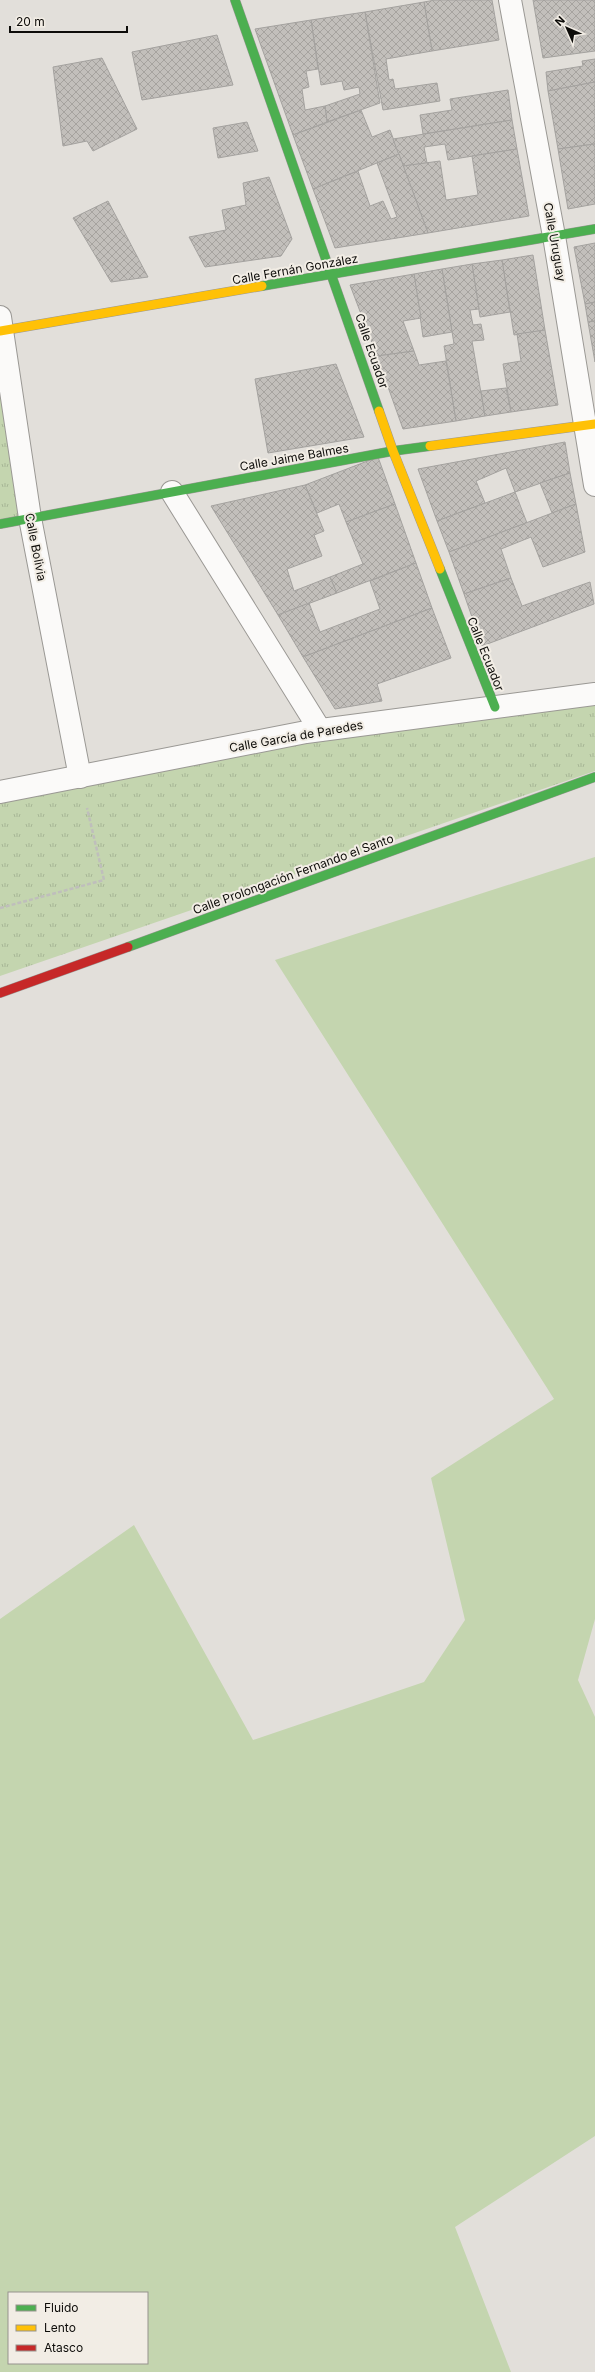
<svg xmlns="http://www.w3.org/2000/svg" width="595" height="2372" font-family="Inter,sans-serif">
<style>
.grass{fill:#c4d5af;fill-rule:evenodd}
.park{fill:url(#park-tufts)}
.building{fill:url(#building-cross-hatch);stroke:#a4a29f}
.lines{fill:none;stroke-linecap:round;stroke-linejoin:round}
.street-casing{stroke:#9a9894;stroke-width:24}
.fast-casing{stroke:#9a9894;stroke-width:10}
.slow-casing{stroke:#9a9894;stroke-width:10}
.jam-casing{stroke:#9a9894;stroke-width:10}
.path{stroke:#bfbebc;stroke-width:2.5;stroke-dasharray:4 2;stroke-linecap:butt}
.street{stroke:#fbfaf9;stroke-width:22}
.fast{stroke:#4caf50;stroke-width:9}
.slow{stroke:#ffc107;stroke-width:9}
.jam{stroke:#c62828;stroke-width:9}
.labels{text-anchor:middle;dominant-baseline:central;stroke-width:4;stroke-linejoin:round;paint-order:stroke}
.street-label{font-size:12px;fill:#0d0c09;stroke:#f2ede5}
</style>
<defs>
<pattern id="park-tufts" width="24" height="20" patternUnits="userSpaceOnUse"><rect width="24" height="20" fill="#c4d5af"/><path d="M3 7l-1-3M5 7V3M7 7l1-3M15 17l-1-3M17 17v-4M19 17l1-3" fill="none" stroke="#a7b695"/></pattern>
<pattern id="building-cross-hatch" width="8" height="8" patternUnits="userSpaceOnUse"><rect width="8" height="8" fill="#c2bfbb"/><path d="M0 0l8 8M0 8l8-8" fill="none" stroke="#a6a39f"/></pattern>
</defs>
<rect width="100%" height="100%" fill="#e2dfda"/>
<path class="grass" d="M595,857V1619L578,1680L595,1717V2136L455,2227L511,2372H0V1619L134,1525L253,1740L424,1682L465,1620L431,1478L554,1399L275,960ZM9,2293H147V2363H9Z"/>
<g class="park">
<path d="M0,331L30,518L0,524Z"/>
<path d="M595,694V771L0,976V792Z"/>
</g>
<g class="building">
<path d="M435,0H492L499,40L432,51L424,2Z"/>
<path d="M533,0H595V51L543,58Z"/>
<path d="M424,2L432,51L386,59L389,80L393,79L395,89L437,83L440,101L383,110L365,12Z"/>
<path d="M365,12L380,103L327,122L325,106L360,94L359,87L344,90L342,81L321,85L311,20Z"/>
<path d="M311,20L318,69L306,71L309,87L302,89L305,110L325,106L327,122L293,135L255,29Z"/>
<path d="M217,35L233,85L142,100L132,52Z"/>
<path d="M102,58L137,129L93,151L87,141L63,146L53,67Z"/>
<path d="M595,59V82L548,91L546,72L583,66L582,61Z"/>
<path d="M595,82V144L558,149L548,91Z"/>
<path d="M508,90L512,120L423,134L420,115L452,110L450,99Z"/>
<path d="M361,110L372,137L390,130L399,154L313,189L293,135Z"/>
<path d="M512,120L517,149L448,160L445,144L424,147L427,163L403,166L393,139Z"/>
<path d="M247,122L258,151L218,158L213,128Z"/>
<path d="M595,144V204L568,209L558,149Z"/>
<path d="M517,149L529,216L428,233L403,166L440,161L446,200L478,195L472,156Z"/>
<path d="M399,154L428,233L335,248L313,189L358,171L370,206L383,201L391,219L397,217L377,163Z"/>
<path d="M269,177L292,239L281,256L205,267L189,237L226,230L222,210L246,205L243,183Z"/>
<path d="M108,201L148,277L111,282L73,218Z"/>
<path d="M595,243V302L585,304L574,247Z"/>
<path d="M533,255L545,330L514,335L502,260Z"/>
<path d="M502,260L510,312L480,317L472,264Z"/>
<path d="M472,264L479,309L470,310L473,325L481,324L484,340L472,341L485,416L456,421L444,346L454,344L442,269Z"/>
<path d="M442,269L452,332L423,337L414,274Z"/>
<path d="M414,274L421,318L403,321L414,351L377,356L350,285Z"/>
<path d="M595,302V321L588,322L585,304Z"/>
<path d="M595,321V362L588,322Z"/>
<path d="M545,330L558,405L511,412L503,364L521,361L517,334Z"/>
<path d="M414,351L419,365L446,361L456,421L403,429L377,356Z"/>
<path d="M336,364L364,437L268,453L255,379Z"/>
<path d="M506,388L511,412L485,416L481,391Z"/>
<path d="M565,442L570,473L515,492L506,468L476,481L485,503L437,521L418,469Z"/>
<path d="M378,457L395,504L346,522L339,504L317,513L305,485Z"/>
<path d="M570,473L576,504L552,513L540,483Z"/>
<path d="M305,485L324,531L314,535L322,556L287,569L294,591L330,577L337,593L278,615L211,506Z"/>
<path d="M515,492L527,523L449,552L437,521Z"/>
<path d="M395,504L416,563L337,593L330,577L363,564L346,522Z"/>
<path d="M576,504L585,552L543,567L531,537L501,549L511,578L464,594L449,552Z"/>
<path d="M416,563L432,608L303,657L278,615L309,603L320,632L380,609L370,581Z"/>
<path d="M511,578L522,606L590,582L594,604L482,646L464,594Z"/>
<path d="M432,608L451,658L377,684L382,701L335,709L303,657Z"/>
</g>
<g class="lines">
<defs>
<g id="street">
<path d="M510,0L554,236L595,485"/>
<path d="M0,317L30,518L80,777"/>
<path d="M172,492L320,730"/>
<path d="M0,792L306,732L595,694"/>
</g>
<g id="fast">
<path d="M235,0L379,411"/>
<path d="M262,286L595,229"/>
<path d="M0,524L393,451L430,446"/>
<path d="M440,569L495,707"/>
<path d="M128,947L595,777"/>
</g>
<g id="slow">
<path d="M0,331L262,286"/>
<path d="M379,411L393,451L440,569"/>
<path d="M430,446L595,424"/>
</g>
<path id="jam" d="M0,993L128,947"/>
</defs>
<use href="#street" class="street-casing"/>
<use href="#fast" class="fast-casing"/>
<use href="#slow" class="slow-casing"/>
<use href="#jam" class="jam-casing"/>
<path class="path" d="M0,908L104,880L87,808"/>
<use href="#street" class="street"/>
<use href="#fast" class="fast"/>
<use href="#slow" class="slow"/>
<use href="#jam" class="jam"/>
</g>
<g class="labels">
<g class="street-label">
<text transform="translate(555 242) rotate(80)">Calle Uruguay</text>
<text transform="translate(295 269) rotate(-10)">Calle Fernán González</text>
<text transform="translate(372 351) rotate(71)">Calle Ecuador</text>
<text transform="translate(294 457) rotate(-10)">Calle Jaime Balmes</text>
<text transform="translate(36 547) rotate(79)">Calle Bolivia</text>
<text transform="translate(486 654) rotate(68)">Calle Ecuador</text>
<text transform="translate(296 736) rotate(-10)">Calle García de Paredes</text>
<text transform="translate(293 874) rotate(-20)">Calle Prolongación Fernando el Santo</text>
</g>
</g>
<rect x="8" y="2292" width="140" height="72" fill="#f2ede5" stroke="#96938d"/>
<rect x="16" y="2305" width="20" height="6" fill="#4caf50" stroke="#96938d"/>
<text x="44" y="2312" font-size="12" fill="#0d0c09">Fluido</text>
<rect x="16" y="2325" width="20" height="6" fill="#ffc107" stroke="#96938d"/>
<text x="44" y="2332" font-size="12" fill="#0d0c09">Lento</text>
<rect x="16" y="2345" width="20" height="6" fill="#c62828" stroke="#96938d"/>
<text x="44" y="2352" font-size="12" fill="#0d0c09">Atasco</text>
<g transform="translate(567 28) rotate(315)" stroke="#f2ede5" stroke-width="3" paint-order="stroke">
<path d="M0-3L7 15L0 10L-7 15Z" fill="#0d0c09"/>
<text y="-6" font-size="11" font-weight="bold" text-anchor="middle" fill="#0d0c09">N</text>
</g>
<path d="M10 26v6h117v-6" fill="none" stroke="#0d0c09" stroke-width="2"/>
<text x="16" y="26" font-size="12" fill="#0d0c09" stroke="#f2ede5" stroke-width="3" paint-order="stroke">20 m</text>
</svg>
